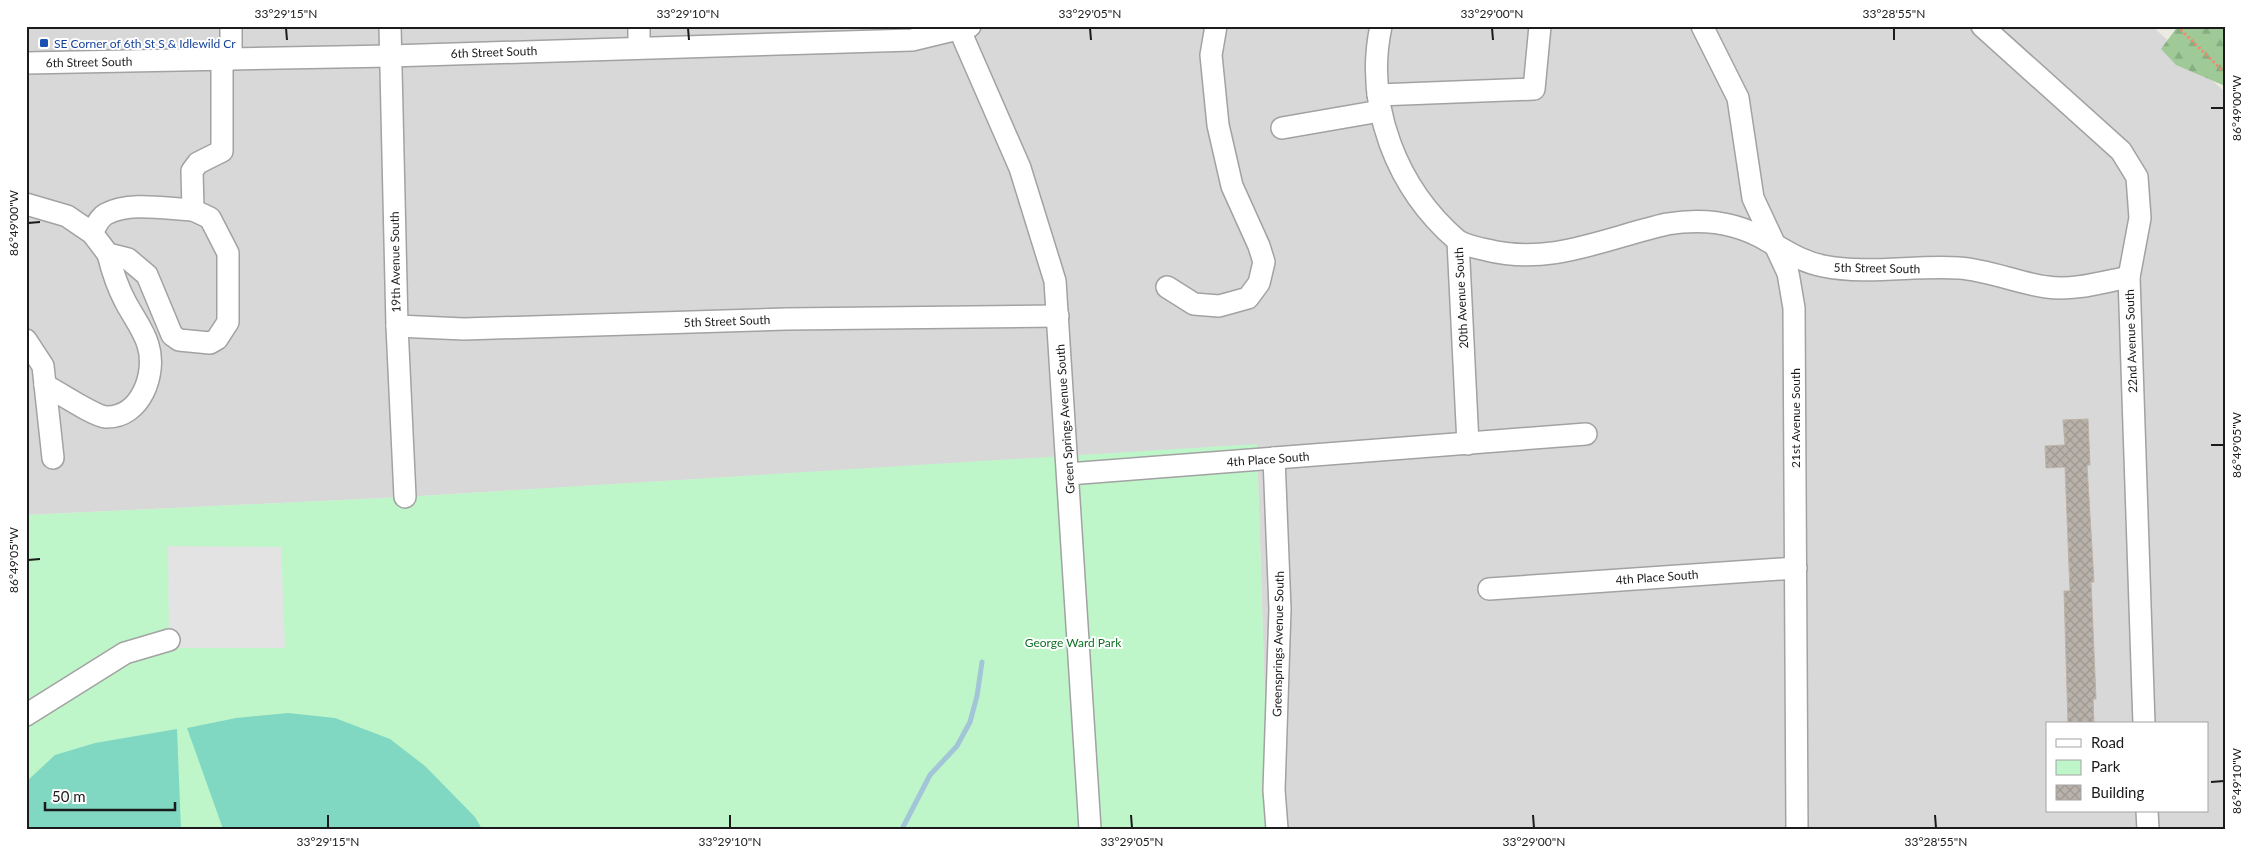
<svg xmlns="http://www.w3.org/2000/svg" width="2251" height="855" font-family="Lato,sans-serif">
<style>
.residential{fill:#d9d8d8;fill-rule:evenodd}
.forest{fill:url(#forest-firs)}
.park{fill:#bef6ca}
.pitch{fill:#81d8c2}
.parking{fill:#e3e3e3}
.lines{fill:none;stroke-linecap:round;stroke-linejoin:round}
.stream{stroke:#a2c5d8;stroke-width:5}
.building{fill:url(#building-cross-hatch);stroke:#bdb2a4}
.minor-casing{stroke:#a2a2a2;stroke-width:24}
.path{stroke:#f28b6c;stroke-width:3;stroke-dasharray:2.5 2.5;stroke-linecap:butt}
.minor{stroke:#fff;stroke-width:21}
.ticks{fill:none;stroke:#1b1b1b;stroke-width:2}
.transit-dot{fill:#1a4fb4;stroke:#fff;stroke-width:2}
.labels{text-anchor:middle;dominant-baseline:central;stroke-width:4;stroke-linejoin:round;paint-order:stroke}
.transit-label{font-size:12px;fill:#164399;stroke:#fff;text-anchor:start}
.street-label{font-size:12px;fill:#1b1b1b;stroke:#fff}
.park-label{font-size:12px;fill:#107125;stroke:#fff}
.neatline{fill:none;stroke:#1b1b1b;stroke-width:2}
.ticks-label{font-size:12px;text-anchor:middle;fill:#1b1b1b}
</style>
<defs>
<pattern id="forest-firs" width="22" height="20" patternUnits="userSpaceOnUse" patternTransform="scale(1.25)"><rect width="22" height="20" fill="#9fca97"/><path d="M5 1l3.5 6h-7zM16 11l3.5 6h-7z" fill="#88ad82"/></pattern>
<pattern id="building-cross-hatch" width="8" height="8" patternUnits="userSpaceOnUse" patternTransform="scale(1.25)"><rect width="8" height="8" fill="#b8b2aa"/><path d="M0 0l8 8M0 8l8-8" fill="none" stroke="#9e9892"/></pattern>
</defs>
<rect width="100%" height="100%" fill="#eceae1"/>
<path class="residential" d="M26,26H2152L2225,92V829H1269L1257,445L405,497L26,515ZM2047,724H2207V811H2047Z"/>
<path class="forest" d="M2178,26H2225V86L2176,65L2161,49Z"/>
<path class="park" d="M1257,444L1269,829H26V515L405,497Z"/>
<g class="pitch">
<path d="M288,713L335,718L390,739L425,766L475,817L482,829H223L187,728L236,718Z"/>
<path d="M177,729L181,829H26V782L55,755L95,743Z"/>
</g>
<path class="parking" d="M168,546L281,547L285,648H169Z"/>
<g class="lines">
<path class="stream" d="M902,829L930,775L957,746L970,722L977,696L982,662"/>
</g>
<path class="building" d="M2088,419L2090,465H2087L2094,582H2091L2096,699H2093L2094,724H2068L2064,591H2070L2065,467L2046,468L2045,446L2065,445L2063,420Z"/>
<g class="lines">
<defs>
<g id="minor">
<path d="M390,26L397,326L405,497"/>
<path d="M639,26V47"/>
<path d="M958,26L1020,168L1055,281L1090,829"/>
<path d="M1381,26C1364,106 1397,189 1458,241L1468,444"/>
<path d="M1702,26L1738,98L1753,198L1788,273L1794,308L1797,829"/>
<path d="M1982,26L2121,151L2137,177L2140,218L2129,277L2144,724"/>
<path d="M231,59V26"/>
<path d="M26,63L390,56L912,40L970,26"/>
<path d="M1378,95L1534,89L1540,26"/>
<path d="M1282,128L1380,111"/>
<path d="M26,204L67,216L92,233L108,254L128,259L147,275L172,335L179,340L210,343L217,339L228,322V253L210,218L193,210L192,171L198,163L222,151V60"/>
<path d="M92,233C95,227 100,217 106,214C130,201 167,209 193,210"/>
<path d="M1458,241C1467,246 1477,248 1487,250C1550,266 1606,238 1667,224C1703,218 1737,222 1768,241C1786,251 1802,262 1823,266C1867,275 1914,265 1959,268C1989,270 2017,283 2047,287C2074,291 2103,282 2129,277"/>
<path d="M1167,287L1194,304L1219,306L1248,298L1259,283L1264,262L1259,246L1232,186L1218,125L1211,55L1216,26"/>
<path d="M397,326L464,329L786,319L1058,316"/>
<path d="M26,340L43,366L53,458"/>
<path d="M45,385C58,392 94,416 106,417C141,418 157,373 148,345C144,330 132,315 125,301C117,286 112,270 108,254"/>
<path d="M1274,458L1280,609L1274,790L1277,829"/>
<path d="M1068,474L1586,434"/>
<path d="M1489,589L1796,568"/>
<path d="M26,715L125,653L169,640"/>
<path d="M2147,811L2148,829"/>
</g>
</defs>
<use href="#minor" class="minor-casing"/>
<path class="path" d="M2177,26L2225,73"/>
<use href="#minor" class="minor"/>
</g>
<path class="ticks" d="M286,28L287,40M688,28L689,40M1090,28L1091,40M1492,28L1493,40M1894,28V40M2211,108H2224M28,223L40,222M2211,445H2224M28,560L40,559M2211,782L2224,781M328,815V828M730,815V828M1131,815L1132,828M1533,815L1534,828M1935,815L1936,828"/>
<rect class="transit-dot" x="39" y="38" width="10" height="10" rx="2.5"/>
<g class="labels">
<g class="transit-label">
<text x="54" y="43">SE Corner of 6th St S &amp; Idlewild Cr</text>
</g>
<g class="street-label">
<text transform="translate(494 52) rotate(-2)">6th Street South</text>
<text transform="translate(89 62) rotate(-1)">6th Street South</text>
<text transform="translate(395 262) rotate(-91)">19th Avenue South</text>
<text transform="translate(1877 268) rotate(1)">5th Street South</text>
<text transform="translate(1461 298) rotate(-93)">20th Avenue South</text>
<text transform="translate(727 321) rotate(-2)">5th Street South</text>
<text transform="translate(2131 341) rotate(-92)">22nd Avenue South</text>
<text transform="translate(1795 418) rotate(-90)">21st Avenue South</text>
<text transform="translate(1065 419) rotate(-94)">Green Springs Avenue South</text>
<text transform="translate(1268 459) rotate(-4)">4th Place South</text>
<text transform="translate(1657 577) rotate(-4)">4th Place South</text>
<text transform="translate(1278 644) rotate(-89)">Greensprings Avenue South</text>
</g>
<g class="park-label">
<text x="1073" y="642">George Ward Park</text>
</g>
</g>
<rect width="2251" height="855" fill="none" stroke="#ffffff" stroke-width="55"/>
<rect x="2046" y="722" width="162" height="90" fill="#ffffff" stroke="#a4a4a4"/>
<rect x="2056" y="739" width="25" height="8" fill="#ffffff" stroke="#a4a4a4"/>
<text x="2091" y="748" font-size="15" fill="#1b1b1b">Road</text>
<rect x="2056" y="760" width="25" height="15" fill="#bef6ca" stroke="#a4a4a4"/>
<text x="2091" y="772" font-size="15" fill="#1b1b1b">Park</text>
<rect x="2056" y="785" width="25" height="15" fill="url(#building-cross-hatch)" stroke="#a4a4a4"/>
<text x="2091" y="798" font-size="15" fill="#1b1b1b">Building</text>
<path d="M45 802v8h130v-8" fill="none" stroke="#1b1b1b" stroke-width="2.5"/>
<text x="52" y="802" font-size="15" fill="#1b1b1b" stroke="#ffffff" stroke-width="4" paint-order="stroke">50 m</text>
<rect x="28" y="28" width="2196" height="800" class="neatline"/>
<g class="ticks-label">
<text x="286" y="18">33°29'15"N</text>
<text x="688" y="18">33°29'10"N</text>
<text x="1090" y="18">33°29'05"N</text>
<text x="1492" y="18">33°29'00"N</text>
<text x="1894" y="18">33°28'55"N</text>
<text transform="translate(2237 108) rotate(-90)" y="4">86°49'00"W</text>
<text transform="translate(14 223) rotate(-90)" y="4">86°49'00"W</text>
<text transform="translate(2237 445) rotate(-90)" y="4">86°49'05"W</text>
<text transform="translate(14 560) rotate(-90)" y="4">86°49'05"W</text>
<text transform="translate(2237 781) rotate(-90)" y="4">86°49'10"W</text>
<text x="328" y="846">33°29'15"N</text>
<text x="730" y="846">33°29'10"N</text>
<text x="1132" y="846">33°29'05"N</text>
<text x="1534" y="846">33°29'00"N</text>
<text x="1936" y="846">33°28'55"N</text>
</g>
</svg>
